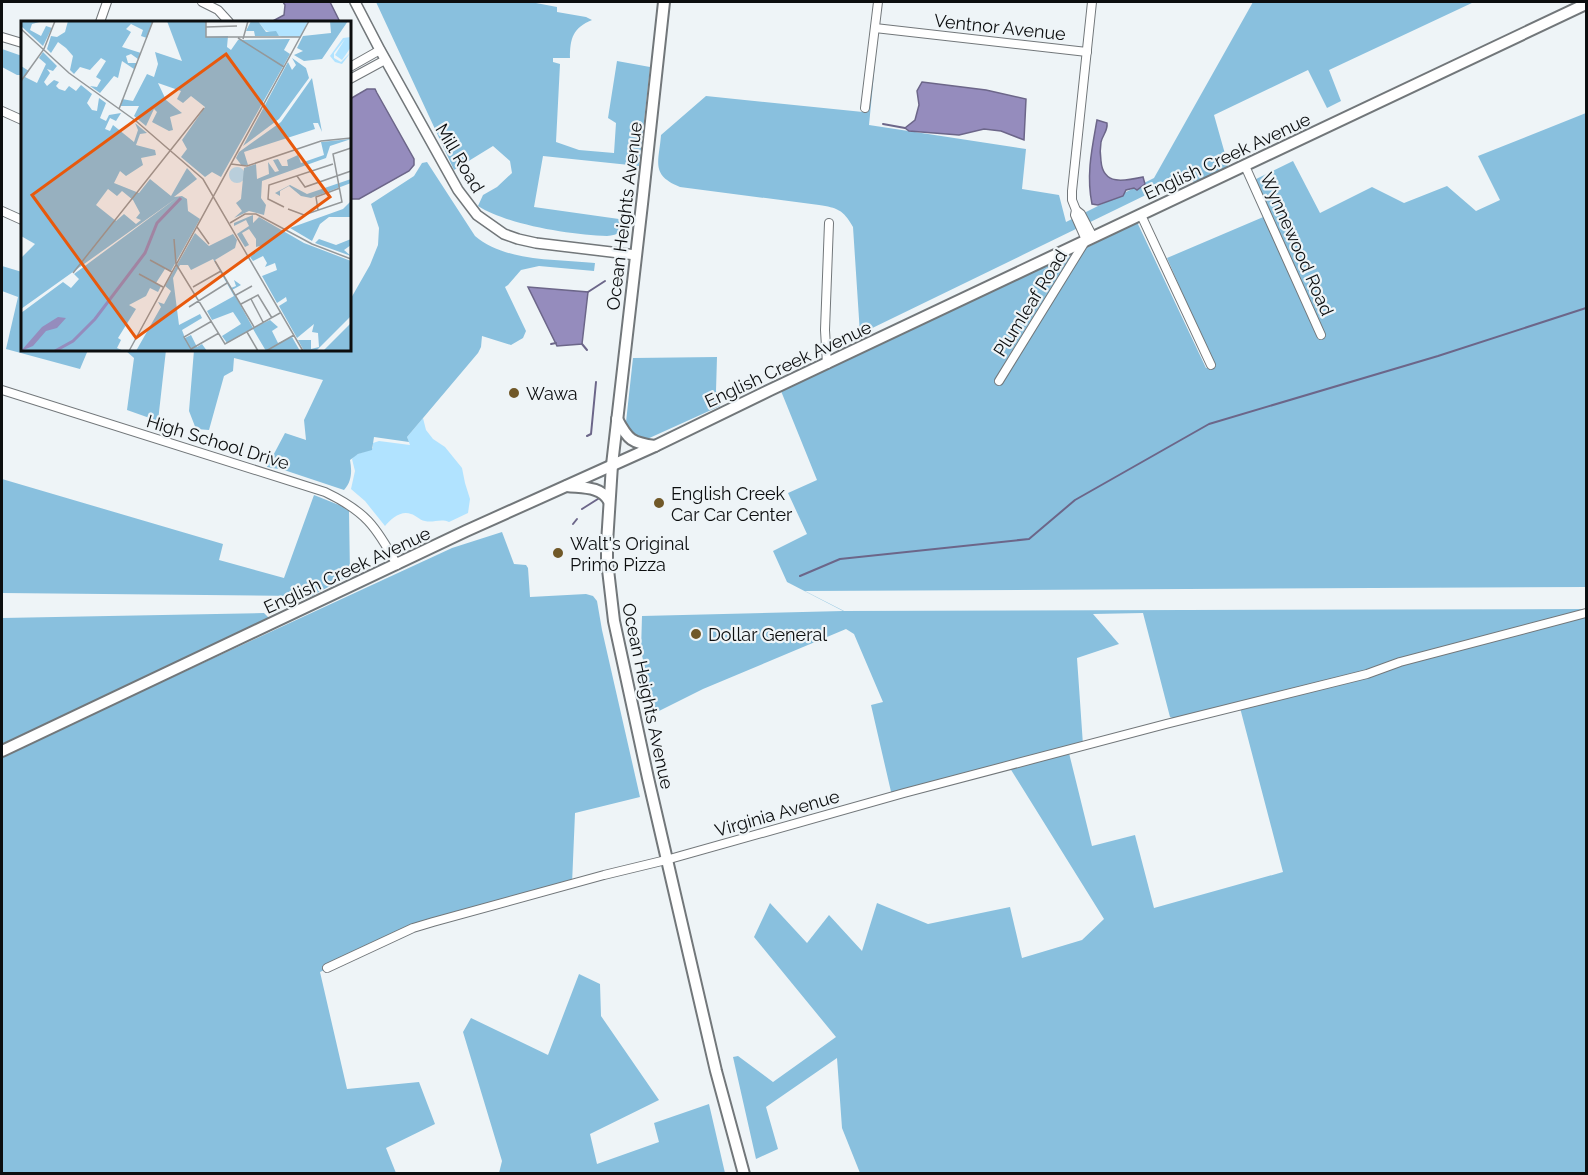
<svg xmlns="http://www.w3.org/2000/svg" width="1588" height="1175" font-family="Raleway,sans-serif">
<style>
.green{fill:#b1e3ff}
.forest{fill:#89c0de;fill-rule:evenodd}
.water{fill:#958cbd;stroke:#6c6689;stroke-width:1.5}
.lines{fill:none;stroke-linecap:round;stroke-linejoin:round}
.stream{stroke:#6c6689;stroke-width:2}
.minor-casing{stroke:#72777a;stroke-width:10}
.tertiary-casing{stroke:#72777a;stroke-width:12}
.secondary-casing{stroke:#72777a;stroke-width:14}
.minor{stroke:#fff;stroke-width:8}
.tertiary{stroke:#fff;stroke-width:9}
.secondary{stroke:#fff;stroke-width:10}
.poi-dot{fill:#705828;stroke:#eef4f7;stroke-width:2}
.labels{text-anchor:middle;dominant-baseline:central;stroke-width:4.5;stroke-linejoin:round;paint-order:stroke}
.street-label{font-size:18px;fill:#0c0e0f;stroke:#eef4f7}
.poi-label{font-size:18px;fill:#0c0e0f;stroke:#eef4f7;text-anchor:start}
.inset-river{fill:none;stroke:#958cbd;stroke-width:3}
.inset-road{fill:none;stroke:#94989a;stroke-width:1.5}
.view{fill:#e8590c;fill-opacity:0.15;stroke:#e8590c;stroke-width:3}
.inset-edge{fill:none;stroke:#0c0e0f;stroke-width:3}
</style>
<rect width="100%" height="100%" fill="#eef4f7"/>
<path class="green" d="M423,418L426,430L433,439L445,447L462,468L465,483L470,499L468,513L449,522C441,518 433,523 425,521C419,520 416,515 411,514C401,510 391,519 385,526L365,501L351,489L355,471L352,459C356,452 366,453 373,448V443L379,441L410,445L407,437Z"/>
<g class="forest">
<path d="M376,2H535L536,3L557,7V12L586,17L592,20C573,28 570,38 570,58H553V62L560,64L556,142L579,150L614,153L616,123L608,118L617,61L650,67L639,166L543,156L534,207L626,220C625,231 618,235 607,236C571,235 508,225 478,206L483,195L497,187L512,173L510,161L493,146L454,170Z"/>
<path d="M881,2L869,125L1026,149L1022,189L1059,195L1066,222L1154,178L1253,2H1474L1329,70L1341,101L1327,108L1308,70L1214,115L1229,168L1195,184L1189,174L860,334L853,227C843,209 837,208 819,205L680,187C650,175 659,162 661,135L706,96L863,112L875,28Z"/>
<path d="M2,49L22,56V75H17L2,67Z"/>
<path d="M1586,113V587L805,591L844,611L1586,609V1173H860L842,1128L837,1058L766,1107L778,1149L756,1159L733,1057L738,1056L773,1082L836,1037L754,937L770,903L807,943L829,915L862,951L877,903L928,924L1010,907L1022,958L1082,940L1104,919L1008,765L892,796L871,705L883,702L854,634L846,629L703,689L655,713L641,651L642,616L843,611L787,582L773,551L807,534L788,493L817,480L781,391L1058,260L1068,257L1137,222L1206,368L1214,366L1167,258L1268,215L1252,181L1293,161L1320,213L1372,187L1404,203L1447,186L1476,211L1500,200L1478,156ZM1143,613L1170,717L1178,720L1239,704L1283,872L1154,908L1135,835L1092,846L1068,749L1083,745L1077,658L1119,644L1093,614Z"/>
<path d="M427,162L475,236C505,262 557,259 595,263L594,271L539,266L521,270L508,285L505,287L526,331L523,338L511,345L482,336L481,347L478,353L407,437L409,442L374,437L372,450L358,454L350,460C352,471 352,481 344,490L284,470L267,467L285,433L306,440L304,420L323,380L234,358L233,371L224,376L209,430L196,429L189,411L194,350H279L296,352L304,350H350V300L370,265L378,245L379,228L371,204L414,176L422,163Z"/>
<path d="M2,266L22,272V350H88L80,369L6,349L18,297L2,291Z"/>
<path d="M125,350H166L158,421L127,410L134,358Z"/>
<path d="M717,357L716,391L720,406L645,440H642L630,434L626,422L633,358Z"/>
<path d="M2,479L223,544L219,560L284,578L314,495L339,505L349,511L350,575L310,597L299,596L2,593Z"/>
<path d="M502,532L514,564L526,565L528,568L530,597L586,594L593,596L597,601L602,630L640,797L575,813L572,884L414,929L320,972L347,1089L419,1082L435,1124L386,1148L396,1173H2V756L452,548Z"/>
<path d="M264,613L269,618L2,744V618Z"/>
<path d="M579,974L600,984L601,1016L659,1100L590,1134L597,1164L659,1142L654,1123L709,1104L725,1173H499L502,1161L463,1032L471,1018L548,1055Z"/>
</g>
<g class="water">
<path d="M283,2H330L340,22H271L284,15L285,5Z"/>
<path d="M922,82L986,90L1026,99L1024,140L1001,131L984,129L959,135L909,131L905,128L915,120L919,105L917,91Z"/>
<path d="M367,89H375L377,93L414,159V165L409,171L359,199H352L350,197V99Z"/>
<path d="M1097,120L1107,123C1108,131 1103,134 1101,142C1100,148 1100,155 1101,161C1103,186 1125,181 1143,177L1145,184L1137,190L1134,188L1126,190L1123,196L1098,205L1092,204C1086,175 1092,148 1097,120Z"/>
<path d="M528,287L588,292L582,344L557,346Z"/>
</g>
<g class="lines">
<g class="stream">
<path d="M883,124L905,128"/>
<path d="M588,292L605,281"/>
<path d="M551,344L556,343"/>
<path d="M582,344L587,350"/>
<path d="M587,436L591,434L596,382"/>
<path d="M582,509L601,497"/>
<path d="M573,524L577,519"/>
<path d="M800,576L840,559L1029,539L1075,500L1209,424L1438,356L1586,308"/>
</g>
<defs>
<g id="minor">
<path d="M202,2L218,10L229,22"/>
<path d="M100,22L107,2"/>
<path d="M875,28L1087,52"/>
<path d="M2,37L22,43"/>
<path d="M350,67L380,50"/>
<path d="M350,79L385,60"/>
<path d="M865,108L878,2"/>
<path d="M2,111L22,120"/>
<path d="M1245,166L1321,335"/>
<path d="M1076,210L1081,214L1093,237"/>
<path d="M2,211L22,220"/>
<path d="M1141,215L1211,365"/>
<path d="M827,364L825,330L829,223"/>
<path d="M999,381L1086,240L1075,215L1076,210L1072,200V191L1092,2"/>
<path d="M2,390L325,492C365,511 376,526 397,565"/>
<path d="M327,968L413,928L433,922L604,875L666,860L904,793L1166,724L1367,674L1400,662L1586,613"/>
</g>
<path id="tertiary" d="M355,2L380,50L458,190L477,215L504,234L518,239L536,243L636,255"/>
<g id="secondary">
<path d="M664,2L642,204L612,465L607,543V561L614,621L648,778L716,1071L744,1174"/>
<path d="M617,419C628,440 632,443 655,446"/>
<path d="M567,486C582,488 601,486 609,501"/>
<path d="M2,751L466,531L655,446L770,390L1586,4"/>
</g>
</defs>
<use href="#minor" class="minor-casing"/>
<use href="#tertiary" class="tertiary-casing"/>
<use href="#secondary" class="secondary-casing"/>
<use href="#minor" class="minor"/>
<use href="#tertiary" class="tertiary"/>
<use href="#secondary" class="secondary"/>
</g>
<g class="poi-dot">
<circle cx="514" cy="393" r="6"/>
<circle cx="659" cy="503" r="6"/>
<circle cx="558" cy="553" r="6"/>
<circle cx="696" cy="634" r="6"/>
</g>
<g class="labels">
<g class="street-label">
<text transform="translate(1000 27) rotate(6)">Ventnor Avenue</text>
<text transform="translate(1227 156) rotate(-25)">English Creek Avenue</text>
<text transform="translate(460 158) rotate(59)">Mill Road</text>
<text transform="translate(624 216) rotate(-83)">Ocean Heights Avenue</text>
<text transform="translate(1297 244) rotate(66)">Wynnewood Road</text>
<text transform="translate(1030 303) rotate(-58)">Plumleaf Road</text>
<text transform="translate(788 364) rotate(-25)">English Creek Avenue</text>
<text transform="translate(218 442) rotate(17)">High School Drive</text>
<text transform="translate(347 570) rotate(-25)">English Creek Avenue</text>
<text transform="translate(648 696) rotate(78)">Ocean Heights Avenue</text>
<text transform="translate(777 813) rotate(-16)">Virginia Avenue</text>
</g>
<g class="poi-label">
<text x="526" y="393">Wawa</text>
<text x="671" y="493">English Creek<tspan x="671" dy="21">Car Car Center</tspan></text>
<text x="570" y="543">Walt's Original<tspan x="570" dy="21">Primo Pizza</tspan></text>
<text x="708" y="634">Dollar General</text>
</g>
</g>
<g transform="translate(21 21)">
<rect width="330" height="330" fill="#eef4f7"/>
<path d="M237,0H288L280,16H261L244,9ZM330,16V26L321,39L314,34L324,18L313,32V37L320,41L330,31L321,43L314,41L309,35L322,17ZM208 154a8 8 0 1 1 16 0a8 8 0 1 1-16 0Z" fill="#b1e3ff"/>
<path d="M0,0H22L11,3L9,9L20,15L25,5L31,7L22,25L0,5ZM47,0H132L126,17L120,15L122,9L110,3L105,8L110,11L101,26L120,32L117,38L110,33L105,35L107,42H116L113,48L101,40L97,57L93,55L79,72L69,65L76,66L80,59L75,56L85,40L80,37L69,49L59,46L53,53L49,49L52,35L45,27L37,21L30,32L26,28L30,15L36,16L44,11ZM146,0H185V16L207,15L206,26L210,29L217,19L269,18L263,29L269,33L200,156L191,151L184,156L160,136L166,128L161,119L184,86L170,75L162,82L156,78L160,70L137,62L145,79L161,92L149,96L152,109L148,110L131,101L136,91L133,88L125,105L113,95L118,85H99L101,78L112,80L126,53L133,56L137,43L134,31L161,40ZM230,0H237L245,11L255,10L258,15H234L233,10H225ZM309,0H327L301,38L283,40L273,34L282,30L276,27L282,15L310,12ZM22,31L36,45L32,50L26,48L29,52L23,61L26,65L33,59L38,61L35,65L38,68L44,70L48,65L55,70L60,64L71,73L66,82L71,89L76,90L78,77L85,82L79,97L85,100L88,94L100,92L95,100L89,97L84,108L89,110L92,104L113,121L117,109L114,102L126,112L119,113L115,124L134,129L135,134L120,137L122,144L105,155L99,150L93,162L118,172L129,158L150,175L166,147L176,158L153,176L161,175L166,178L167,190L179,198L150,250L144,248L135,262L140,265L137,271L129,267L125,275L108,284L115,288L97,317L100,319L96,327L103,330H0V292L42,261L50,267L58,258L53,253L157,176L0,288V237L14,223L0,215V45L8,50L4,56L16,62L25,43L18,37ZM87,168L96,175L101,170L112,179L119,192L115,197L120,199L115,203L103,193L95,200L75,184ZM271,37L285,47L288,57L258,98L222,125L267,41L271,49L275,44ZM291,57L301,111L297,102H292L294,108L223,131L227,144L221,145L215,137L218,131L260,101ZM330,118L309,125L305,137L241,160L240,177L245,184L243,194L228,190L213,197L221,190L215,182L220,178L223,147L235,143L236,158L248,153L247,141L254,151L258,150L252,139L257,138L261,145H267L266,139L277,134L280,142L303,134L300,121ZM330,158V162L290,177L280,175L268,165L259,170V175L254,172L269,164L286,173ZM330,180V196H308L299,203L291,220L269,207L322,188ZM232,194V202L238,196L283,222L330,240V295L295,330H283L277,319H290V328L298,326L297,312L291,311L293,303L276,317L258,285L266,280L265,276L256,282L241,255L256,249L254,242L244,246L246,242L242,235L232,240L229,236L243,224L235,226V218L228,208L221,212L228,224L224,226L216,213L228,205L225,199L213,205V202ZM174,212L188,225L212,213L216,219L214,227L194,239L210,267L215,265L213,259L220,264L211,269L232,307L249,299L257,306L251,310L257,322L271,316L279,330H245L232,308L206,322L201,315L220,303L212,291L191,299L186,290L213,275L192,238L170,249L167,244H159L152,257L158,304L179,293L181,297L161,309L164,317L170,314L176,326L181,323L186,330H115L140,286L137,281L143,283L150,270L144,265ZM298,218L315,224L330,218V224L323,229L330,235L294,222ZM330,302V330H302Z" fill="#89c0de" fill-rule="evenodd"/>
<path d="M37,296L45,297L36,307L25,310L12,325L0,330L21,306Z" fill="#958cbd"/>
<path class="inset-river" d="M34,330L52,320L74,298L124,232L136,202L160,177"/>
<path class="inset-road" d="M185,0V16H280M185,6L216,5M0,8L48,52L115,100L182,158L282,330M217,17L263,46M222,18L227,0M0,60L23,28L34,0M98,88L132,0M210,143L226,145L300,120L330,117M276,155L284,166L330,150M263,186L247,178L248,164L312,143M267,188L283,194L321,181L312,133L330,127M297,189L295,176L319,167M209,202L224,193H235L291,223L330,238M176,206L188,223M153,218L155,243L204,323L259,292M129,239L151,251M194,240L233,306M52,252L183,87M118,253L142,266M172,266L200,250M215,274L231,265M230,278L242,301M220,283L237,274L251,297M168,286L206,262M226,311L237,330M170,328L198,312M108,330L288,0M171,330L163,316L191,300M245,330L273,314"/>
<path class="view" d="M205,33L309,176L115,317L11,174Z"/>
<rect width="330" height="330" class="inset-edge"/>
</g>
<rect width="1588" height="1175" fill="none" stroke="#0c0e0f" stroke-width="6"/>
</svg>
